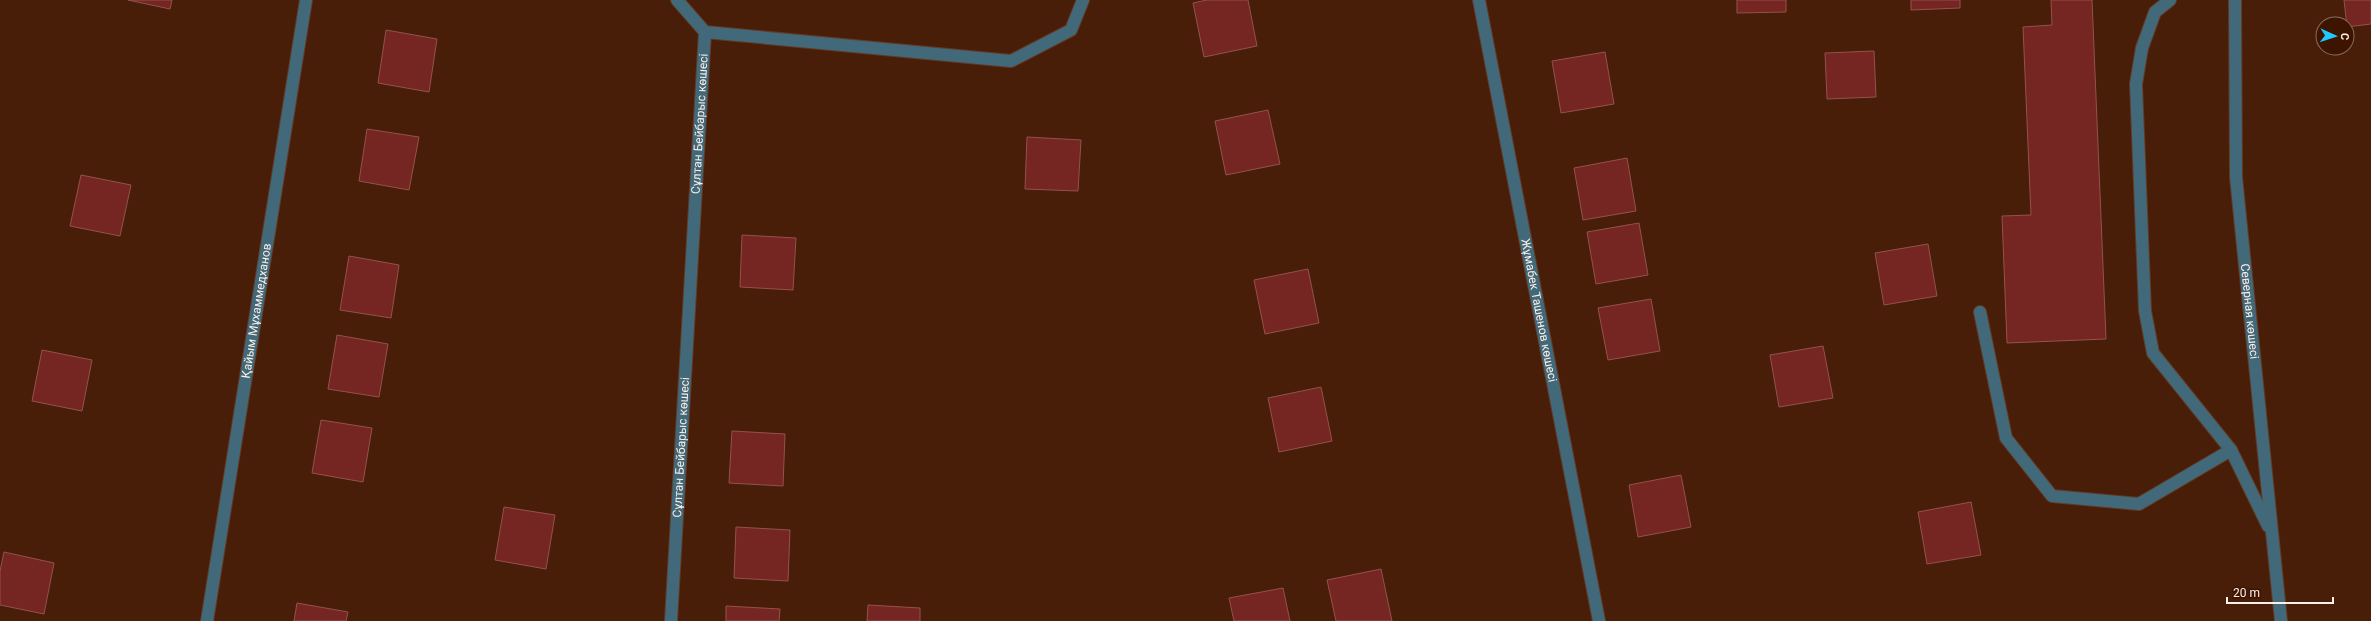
<svg xmlns="http://www.w3.org/2000/svg" width="2371" height="621" font-family="Roboto,sans-serif">
<style>
.building{fill:#752522;stroke:#94524c}
.lines{fill:none;stroke-linecap:round;stroke-linejoin:round}
.minor-casing{stroke:#613b28;stroke-width:14}
.minor{stroke:#426979;stroke-width:12}
.labels{text-anchor:middle;dominant-baseline:central;stroke-width:3;stroke-linejoin:round;paint-order:stroke}
.street-label{font-size:12px;fill:#fef0e9;stroke:#3d1400}
</style>
<rect width="100%" height="100%" fill="#481e08"/>
<g class="building">
<path d="M128,0H172L170,9Z"/>
<path d="M1207,0H1248L1257,46L1204,57L1193,3Z"/>
<path d="M1737,0H1786V12L1737,13Z"/>
<path d="M1911,0H1960V8L1911,10Z"/>
<path d="M2051,0H2092L2106,339L2007,343L2002,216L2031,215L2023,27L2052,25Z"/>
<path d="M2344,0H2371V24L2347,27Z"/>
<path d="M386,30L437,39L429,92L378,83Z"/>
<path d="M1874,51L1876,97L1827,99L1825,53Z"/>
<path d="M1605,52L1614,104L1561,113L1552,61Z"/>
<path d="M1268,110L1280,164L1226,175L1215,121Z"/>
<path d="M367,129L419,137L409,190L359,181Z"/>
<path d="M1027,137L1081,140L1078,191L1025,189Z"/>
<path d="M1627,158L1636,211L1583,220L1574,168Z"/>
<path d="M81,175L131,185L120,236L70,226Z"/>
<path d="M1639,223L1648,275L1596,284L1587,232Z"/>
<path d="M742,235L796,238L793,290L740,287Z"/>
<path d="M1928,244L1937,296L1884,305L1875,253Z"/>
<path d="M349,256L399,265L391,318L340,310Z"/>
<path d="M1308,269L1319,323L1265,334L1254,280Z"/>
<path d="M1651,299L1660,351L1608,360L1598,308Z"/>
<path d="M337,335L388,344L379,397L328,389Z"/>
<path d="M1823,346L1833,398L1779,407L1770,355Z"/>
<path d="M42,350L92,360L82,411L32,401Z"/>
<path d="M1321,387L1332,441L1279,452L1268,398Z"/>
<path d="M321,420L372,428L363,482L312,473Z"/>
<path d="M732,431L785,434L783,486L729,483Z"/>
<path d="M1681,475L1691,527L1638,537L1629,485Z"/>
<path d="M1971,502L1981,555L1927,564L1918,512Z"/>
<path d="M504,507L555,515L546,569L495,560Z"/>
<path d="M736,527L790,530L788,581L734,578Z"/>
<path d="M4,552L54,563L44,614L0,605V571Z"/>
<path d="M1381,569L1392,621H1336L1327,580Z"/>
<path d="M1283,588L1290,621H1234L1229,598Z"/>
<path d="M297,603L348,612L346,621H294Z"/>
<path d="M868,605L920,608V621H867Z"/>
<path d="M726,606L780,609L779,621H726Z"/>
</g>
<g class="lines">
<defs>
<g id="minor">
<path d="M677,0L705,32"/>
<path id="s1" d="M1479,0L1599,621"/>
<path d="M2170,0L2155,12L2142,48L2136,84L2145,311L2153,353L2231,450L2268,526"/>
<path id="s2" d="M2235,0L2236,177L2281,621"/>
<path d="M1980,312L2006,438L2052,496L2139,504L2231,450"/>
<path id="s3" d="M207,621L306,0"/>
<path id="s4" d="M671,621L705,32L1011,61L1071,30L1083,0"/>
</g>
</defs>
<use href="#minor" class="minor-casing"/>
<use href="#minor" class="minor"/>
</g>
<g class="labels">
<g class="street-label">
<text stroke="none"><textPath href="#s4" startOffset="498">Сұлтан Бейбарыс көшесі</textPath></text>
<text stroke="none"><textPath href="#s3" startOffset="314">Қайым Мұхаммедханов</textPath></text>
<text stroke="none"><textPath href="#s1" startOffset="316">Жұмабек Ташенов көшесі</textPath></text>
<text stroke="none"><textPath href="#s2" startOffset="312">Северная көшесі</textPath></text>
<text stroke="none"><textPath href="#s4" startOffset="174">Сұлтан Бейбарыс көшесі</textPath></text>
</g>
</g>
<g transform="translate(2335 36) rotate(93)"><circle r="19" fill="#3d1400" stroke="#8a6c5d"/>
<path d="M0-3L7 15L0 10L-7 15Z" fill="#1fc9fd"/>
<text y="-6" font-size="11" font-weight="bold" text-anchor="middle" fill="#fef0e9">С</text>
</g>
<path d="M2227 597v6h106v-6" fill="none" stroke="#fef0e9" stroke-width="2"/>
<text x="2233" y="597" font-size="12" fill="#fef0e9" stroke="#3d1400" stroke-width="3" paint-order="stroke">20 m</text>
</svg>
